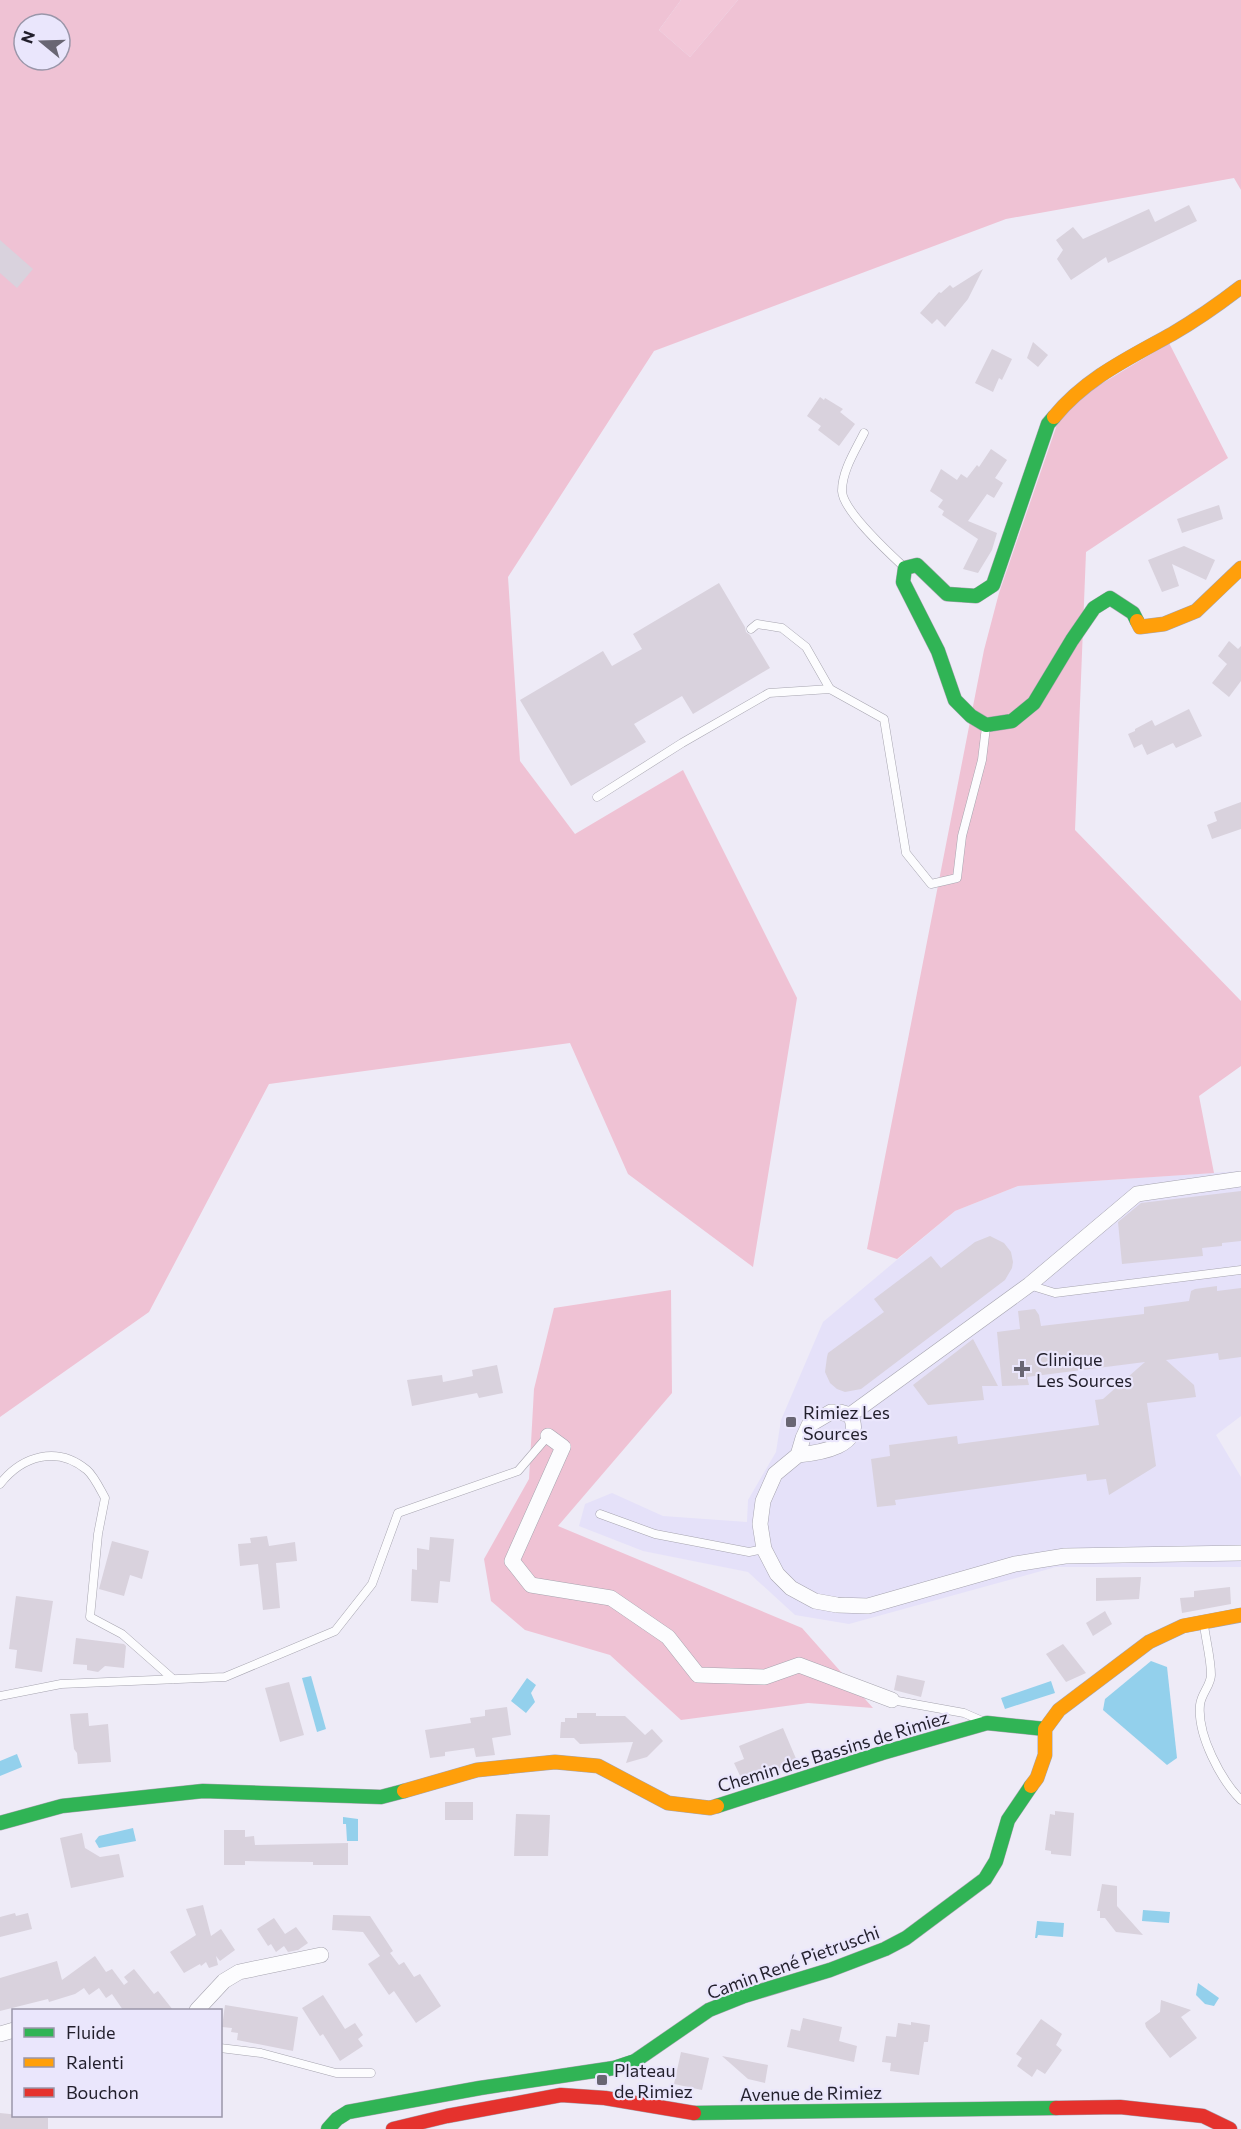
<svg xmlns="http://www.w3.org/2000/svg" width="1241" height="2129" font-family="Commissioner,sans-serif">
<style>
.built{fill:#e5e1f9}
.green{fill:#f2c7d8}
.forest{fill:#efc2d4;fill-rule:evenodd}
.water{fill:#93d0ec}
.building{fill:#d9d2dd}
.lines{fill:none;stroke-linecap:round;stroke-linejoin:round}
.lane-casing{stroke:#a6a4af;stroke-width:9}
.street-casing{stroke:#a6a4af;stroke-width:16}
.fast-casing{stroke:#a6a4af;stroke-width:15}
.slow-casing{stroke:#a6a4af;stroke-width:15}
.jam-casing{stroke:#a6a4af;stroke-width:15}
.lane{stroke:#fcfcfe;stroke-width:8}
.street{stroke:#fcfcfe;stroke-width:15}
.fast{stroke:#30b455;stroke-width:14}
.slow{stroke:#ff9f0a;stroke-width:14}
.jam{stroke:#e5322d;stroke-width:14}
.poi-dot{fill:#696673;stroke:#eae6fc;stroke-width:2}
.labels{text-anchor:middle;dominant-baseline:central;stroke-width:4.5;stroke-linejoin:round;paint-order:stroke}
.poi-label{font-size:18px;fill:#221f2c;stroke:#eae6fc;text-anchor:start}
.street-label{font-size:18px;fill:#221f2c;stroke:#eae6fc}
</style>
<rect width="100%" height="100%" fill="#eeebf7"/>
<path class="built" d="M1241,1171V1416L1216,1435L1241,1477V1567H1056L849,1624L795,1615L748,1572L643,1551L579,1526L585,1504L612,1493L663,1516L747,1522L748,1500L776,1452L781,1420L823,1322L955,1211L1018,1186Z"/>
<path class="green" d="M681,0H738L690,57L659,30Z"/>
<g class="forest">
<path d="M0,0H681L659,30L690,57L738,0H1241V190L1234,178L1006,219L654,351L508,577L520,761L575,834L683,770L797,998L753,1267L628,1174L570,1043L269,1084L149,1312L0,1417ZM24,24H60V60H24Z"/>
<path d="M1169,343L1228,458L1086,552L1075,830L1241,1001V1066L1199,1096L1214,1173L1018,1186L955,1211L897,1259L867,1249L984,650L999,593L1063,407Z"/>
<path d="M671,1290L672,1393L558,1526L802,1628L873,1708L808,1703L681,1720L610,1655L525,1630L491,1601L484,1559L529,1479L534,1389L554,1308Z"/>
</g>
<g class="water">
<path d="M1151,1661L1167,1667L1177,1758L1167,1765L1103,1710L1105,1699Z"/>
<path d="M311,1676L326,1729L317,1732L302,1678Z"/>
<path d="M527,1678L536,1685L531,1693L535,1702L526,1713L511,1701Z"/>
<path d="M1051,1681L1055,1693L1005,1709L1001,1698Z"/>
<path d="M17,1754L22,1767L0,1776V1761Z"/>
<path d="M343,1817L358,1819V1841H347L346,1824H343Z"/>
<path d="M133,1828L136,1841L99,1848L95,1841L99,1836Z"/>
<path d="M1143,1910L1170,1912L1169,1923L1142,1921Z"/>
<path d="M1037,1921L1064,1923L1063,1937L1038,1935L1037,1938H1035Z"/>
<path d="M1198,1983L1219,1998L1214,2006L1205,2004L1196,1995Z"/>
</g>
<g class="building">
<path d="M1189,205L1197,221L1108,263L1106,257L1071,280L1057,259L1063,250L1056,240L1073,227L1083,239L1149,209L1155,222Z"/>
<path d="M0,240L33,269L17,288L0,273Z"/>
<path d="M983,269L968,299L945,327L937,319L932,324L920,313L939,292L941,293L950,285L953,288Z"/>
<path d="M1033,342L1048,355L1038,367L1027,358Z"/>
<path d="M992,349L1012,359L1002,380L999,378L993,392L975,383Z"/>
<path d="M820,397L824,400L825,398L843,409L840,412L855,424L839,446L818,430L821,426L807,416Z"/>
<path d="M991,449L1007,460L995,478L1003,483L994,498L987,494L968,521L997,533L992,550L978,573L963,569L978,539L942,515L944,511L938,507L943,500L930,491L941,469L957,480L961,474L967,478L977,465L979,467Z"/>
<path d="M1219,505L1223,519L1182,533L1177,519Z"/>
<path d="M1184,546L1215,560L1206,580L1172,564L1179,586L1162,592L1148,560Z"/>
<path d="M719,583L745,627L746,632L750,635L770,668L693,714L682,696L634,724L646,742L571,786L520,700L603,651L612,666L642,649L633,634Z"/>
<path d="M1229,641L1238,649L1241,646V681L1229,697L1212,683L1227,664L1218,656Z"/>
<path d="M1189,709L1202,736L1176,748L1173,743L1147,755L1142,744L1134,748L1128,734L1135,731V729L1152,720L1155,726Z"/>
<path d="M1241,802V829L1212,839L1207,825L1217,821L1214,812Z"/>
<path d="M1241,1191V1241L1222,1243V1246L1202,1248L1203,1256L1122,1264L1118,1222L1141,1203Z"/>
<path d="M990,1236L1004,1243L1011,1252L1013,1262L1012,1268L1005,1280L861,1389L845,1392L837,1389L830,1383L825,1372L827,1357L828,1353L884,1312L874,1299L931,1256L941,1268L975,1242Z"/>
<path d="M1217,1286V1291L1241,1288V1357L1219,1360L1218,1353L1166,1360L1194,1385L1196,1397L1147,1403L1156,1466L1109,1495L1106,1479L1087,1481L1086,1474L895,1500L896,1505L877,1507L871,1459L890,1456L889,1445L957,1436L958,1444L1099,1425L1095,1400L1103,1399L1145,1362L1027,1377L1029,1385L1002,1386L997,1332L1020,1329L1018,1311L1035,1309L1039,1315L1041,1326L1144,1314V1307L1189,1301L1191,1291L1195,1289Z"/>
<path d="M973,1339L998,1386H982L984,1400L928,1405L913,1385Z"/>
<path d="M497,1365L503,1393L479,1398L477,1393L412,1406L407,1380L442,1375L443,1382L473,1376L472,1370Z"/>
<path d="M267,1536L269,1546L295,1542L297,1561L276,1563L280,1608L263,1610L258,1564L240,1566L238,1544L251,1543L250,1538Z"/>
<path d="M430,1537L454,1539L450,1582L440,1581L438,1603L411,1601L412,1569L417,1570V1548L429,1550Z"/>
<path d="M112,1541L149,1551L142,1579L130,1575L124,1596L99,1589Z"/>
<path d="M1141,1577L1139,1599L1096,1601V1578Z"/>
<path d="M1230,1587L1231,1604L1182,1613L1180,1598L1194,1597V1591Z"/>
<path d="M16,1596L53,1601L42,1672L15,1668L17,1650L9,1649Z"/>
<path d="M1105,1611L1112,1624L1093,1636L1086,1623Z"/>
<path d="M76,1638L124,1644L126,1646L124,1668L105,1666L98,1672L87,1670V1665L73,1664Z"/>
<path d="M1063,1644L1086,1673L1066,1682L1046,1654Z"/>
<path d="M897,1675L925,1681L921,1697L894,1690Z"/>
<path d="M289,1682L304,1735L280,1742L265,1688Z"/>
<path d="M507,1707L511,1735L492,1738L495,1755L476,1757L474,1748L445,1752V1756L430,1758L425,1730L471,1723L470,1718L485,1716V1710Z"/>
<path d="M88,1713L89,1726L108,1724L111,1762L78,1764L77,1753L74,1749L70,1714Z"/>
<path d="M577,1713H596V1716H625L645,1735L652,1729L663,1741L647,1757L626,1763L633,1742L580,1744L574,1738H560L561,1722H565V1718H577Z"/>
<path d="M783,1728L797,1761L753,1780L751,1776L742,1780L734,1763L744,1759L739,1746Z"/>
<rect x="445" y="1802" width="28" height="18"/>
<path d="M1055,1811L1074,1813L1071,1856L1051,1854V1851L1045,1850L1050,1814L1055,1815Z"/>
<path d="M516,1814L550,1815L548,1856H514Z"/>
<path d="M224,1830H245V1837L254,1836L255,1845L348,1843V1865H313V1862L245,1861V1865H224Z"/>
<path d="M82,1833L85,1848L100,1857L119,1854L124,1877L71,1888L60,1838Z"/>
<path d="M1102,1884L1117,1886V1906L1143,1935L1116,1932L1105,1918H1100V1911H1097Z"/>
<path d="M203,1905L211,1936L221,1929L235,1950L220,1961L216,1956L218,1965L209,1968L206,1962L201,1966L200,1964L184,1973L170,1952L196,1935L186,1909Z"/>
<path d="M15,1913L16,1916L28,1913L32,1929L0,1937V1917Z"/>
<path d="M333,1915L370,1916L393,1951L390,1953L399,1965L404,1962L414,1977L420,1974L441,2006L416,2023L394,1991L389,1995L368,1964L380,1956L363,1932L332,1930Z"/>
<path d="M274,1918L285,1934L296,1927L308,1943L298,1950L288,1952L284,1946L276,1952L271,1944L268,1946L257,1929Z"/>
<path d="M95,1956L106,1972L112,1969L124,1985L128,1982L124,1977L134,1969L154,1994L158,1991L173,2010H132L141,2004L132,2010H123L112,1994L106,1998L99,1988L89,1995L84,1988L75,1994L49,2002L48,1999L0,2011V1978L57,1961L62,1980Z"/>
<path d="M323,1995L345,2029L355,2023L363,2035L358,2039L363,2046L340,2061L323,2034L320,2036L302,2008Z"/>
<path d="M1161,2000L1191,2010L1181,2017L1197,2038L1170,2058L1146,2027L1145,2023L1160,2012Z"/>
<path d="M225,2005L298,2017L293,2051L237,2040L238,2033L231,2032L232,2028L222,2027Z"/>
<path d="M803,2018L842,2027L839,2041L857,2046L854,2062L787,2047L791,2029L800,2031Z"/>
<path d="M1041,2019L1062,2034L1056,2045L1062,2050L1045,2074L1037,2069L1032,2077L1017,2066L1022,2058L1016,2054Z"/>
<path d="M911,2022L930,2025L928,2042H924L919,2075L890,2071L891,2063L882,2062L886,2036L896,2037L898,2023L911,2025Z"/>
<path d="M681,2052L709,2058L702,2090L674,2084Z"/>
<path d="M722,2056L768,2065L765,2083L748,2079Z"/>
<path d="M0,2113L48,2118V2129H0Z"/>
</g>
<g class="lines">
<defs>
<g id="lane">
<path d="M864,433C855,451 842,471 842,491C843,511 889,553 904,567"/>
<path d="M751,629L757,624L782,628L806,647L830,689"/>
<path d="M597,797L682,743L769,693L830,689L884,719L906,853L931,884L957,878L962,836L982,760L986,727"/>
<path d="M1029,1285L1055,1293L1241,1270"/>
<path d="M0,1484C22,1456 57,1445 87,1470C94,1476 100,1489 105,1498L98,1534L90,1617L122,1634L173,1679"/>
<path d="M600,1514L655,1534L749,1552L764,1549"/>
<path d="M1204,1625C1206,1641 1211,1659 1211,1675C1211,1685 1201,1694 1200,1705C1197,1735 1221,1780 1241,1800"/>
<path d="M0,1696L61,1684L225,1677L335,1631L372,1584L398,1513L518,1471L548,1436"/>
<path d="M892,1700L964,1713L980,1720"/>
<path d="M220,2048L261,2053L336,2073H371"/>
</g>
<g id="street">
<path d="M850,1415L1029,1285L1137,1194L1241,1179"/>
<path d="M548,1436L563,1447L512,1561L531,1585L611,1598L668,1637L698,1675L765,1677L799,1665L892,1700"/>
<path d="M798,1455C818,1453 867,1446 850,1415L840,1412H831L809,1425L803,1438L798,1455L775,1474L763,1501L760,1524L764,1549L777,1574L791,1588L815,1601L837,1605L868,1606L1015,1564L1065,1556L1241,1553"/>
<path d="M197,2010L224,1981L239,1972L321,1955"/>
<path d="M0,2034L14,2030"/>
</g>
<g id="fast">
<path d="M1054,417L1048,424L993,585L976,596L947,594L917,565L905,568L903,582L938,651L955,700L971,716L986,725L1012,721L1034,703L1072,640L1094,608L1110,598L1133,613L1137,621"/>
<path d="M717,1806L882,1753L987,1723L1045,1729"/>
<path d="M0,1823L62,1806L203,1791L381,1797L404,1791"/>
<path d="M694,2113L1056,2108"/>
<path d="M328,2129L337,2119L348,2112L480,2088L614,2068L635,2061L709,2010L744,1996L830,1970L885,1949L906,1938L985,1879L996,1861L1008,1820L1031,1786"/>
</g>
<g id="slow">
<path d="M1054,417C1086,378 1129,358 1172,334C1196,320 1219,304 1241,287"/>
<path d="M1137,621L1140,627L1164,624L1196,611L1241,568"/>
<path d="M1031,1786L1037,1778L1045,1755V1729L1059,1710L1149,1642L1183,1626L1241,1615"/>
<path d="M404,1791L477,1770L555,1762L598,1766L668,1803L710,1808L717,1806"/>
</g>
<g id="jam">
<path d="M1056,2108L1120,2107L1203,2116L1230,2129"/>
<path d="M393,2129L447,2116L561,2095L605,2098L694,2113"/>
</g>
</defs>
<use href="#lane" class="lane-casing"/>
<use href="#street" class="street-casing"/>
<use href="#fast" class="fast-casing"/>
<use href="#slow" class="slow-casing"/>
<use href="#jam" class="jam-casing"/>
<use href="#lane" class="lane"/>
<use href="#street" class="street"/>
<use href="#fast" class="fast"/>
<use href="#slow" class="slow"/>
<use href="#jam" class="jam"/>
</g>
<g class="poi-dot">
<path d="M1019 1360h6v6h6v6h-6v6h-6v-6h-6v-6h6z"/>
<rect x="785" y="1416" width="12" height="12" rx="3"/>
<rect x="596" y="2074" width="12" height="12" rx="3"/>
</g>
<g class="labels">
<g class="poi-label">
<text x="1036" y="1359">Clinique<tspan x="1036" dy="21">Les Sources</tspan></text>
<text x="803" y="1412">Rimiez Les<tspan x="803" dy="21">Sources</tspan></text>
<text x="614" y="2070">Plateau<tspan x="614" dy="21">de Rimiez</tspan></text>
</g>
<g class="street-label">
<text transform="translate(833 1751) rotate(-17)">Chemin des Bassins de Rimiez</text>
<text transform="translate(793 1962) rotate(-20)">Camin René Pietruschi</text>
<text transform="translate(811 2093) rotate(-1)">Avenue de Rimiez</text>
</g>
</g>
<rect x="12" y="2009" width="210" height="108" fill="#eae6fc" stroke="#9a96a9" stroke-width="1.5"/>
<rect x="24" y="2028" width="30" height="9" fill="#30b455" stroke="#9a96a9" stroke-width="1.5"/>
<text x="66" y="2039" font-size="18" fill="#221f2c">Fluide</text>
<rect x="24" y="2058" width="30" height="9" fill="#ff9f0a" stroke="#9a96a9" stroke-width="1.5"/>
<text x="66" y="2069" font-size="18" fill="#221f2c">Ralenti</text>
<rect x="24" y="2088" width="30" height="9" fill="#e5322d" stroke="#9a96a9" stroke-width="1.5"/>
<text x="66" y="2099" font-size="18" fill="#221f2c">Bouchon</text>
<g transform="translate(42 42) rotate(289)"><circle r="28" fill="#eae6fc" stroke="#9a96a9" stroke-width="1.5"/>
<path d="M0-4.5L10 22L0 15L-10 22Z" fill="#696673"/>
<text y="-9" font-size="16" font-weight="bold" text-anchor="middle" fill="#221f2c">N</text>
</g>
</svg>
